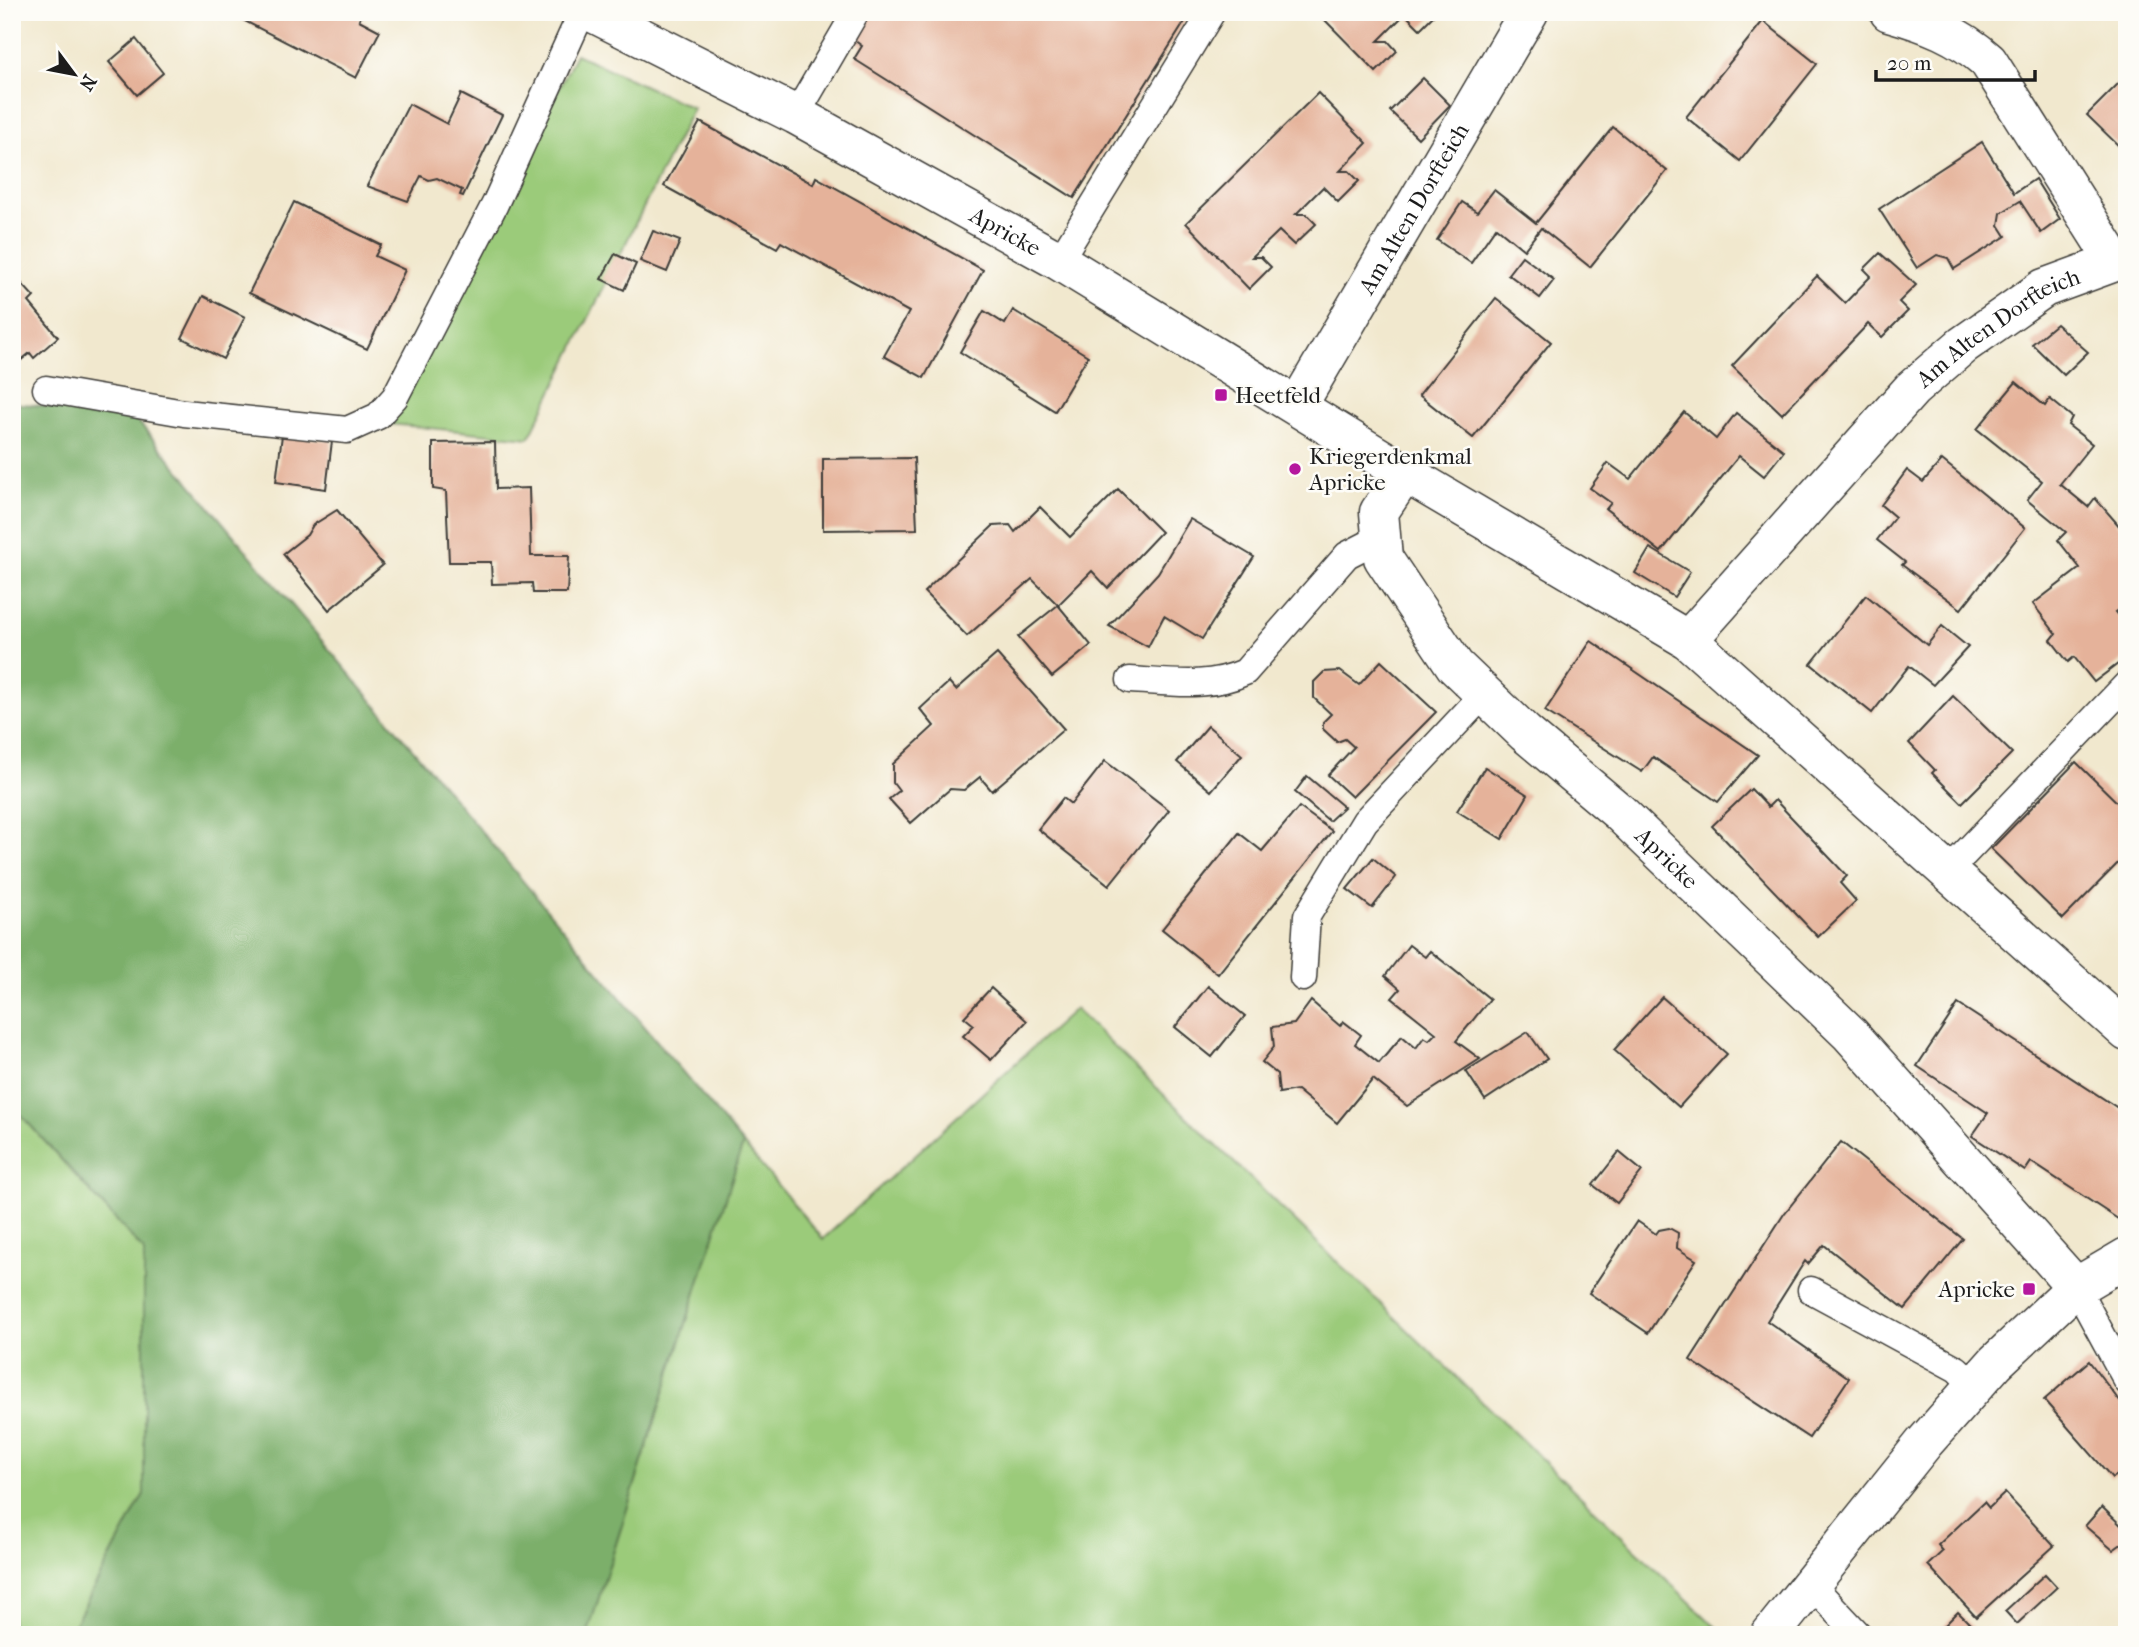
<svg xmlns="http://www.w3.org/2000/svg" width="2139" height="1647" font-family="'IM FELL French Canon',serif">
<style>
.green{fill:#9bcb7a;stroke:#5c744b;stroke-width:2}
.forest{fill:#7caf6a;stroke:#4c6643;stroke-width:2}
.building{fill:#e5b29a}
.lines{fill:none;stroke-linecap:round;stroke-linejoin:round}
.lane-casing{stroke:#3c3b37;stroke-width:29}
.street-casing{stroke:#3c3b37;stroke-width:41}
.secondary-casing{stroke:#3c3b37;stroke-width:41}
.lane{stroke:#fff;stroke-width:26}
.street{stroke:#fff;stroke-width:38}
.secondary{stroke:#fff;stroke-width:38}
.poi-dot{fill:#b5179e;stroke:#fdfcf7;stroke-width:2.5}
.labels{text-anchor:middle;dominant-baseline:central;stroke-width:5;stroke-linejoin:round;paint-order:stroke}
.street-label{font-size:23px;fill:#1c1c1c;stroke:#fdfcf7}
.poi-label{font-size:23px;fill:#1c1c1c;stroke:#fdfcf7;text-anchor:start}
</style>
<rect width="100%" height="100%" fill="#fdfcf7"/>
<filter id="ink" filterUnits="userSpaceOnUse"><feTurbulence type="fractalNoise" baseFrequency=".0143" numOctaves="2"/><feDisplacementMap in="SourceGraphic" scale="14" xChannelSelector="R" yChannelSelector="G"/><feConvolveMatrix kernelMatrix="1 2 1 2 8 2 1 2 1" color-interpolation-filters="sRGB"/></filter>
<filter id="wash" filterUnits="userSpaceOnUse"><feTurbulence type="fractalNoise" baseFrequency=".00686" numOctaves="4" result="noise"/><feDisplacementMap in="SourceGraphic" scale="28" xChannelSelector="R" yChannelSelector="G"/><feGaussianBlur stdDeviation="1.57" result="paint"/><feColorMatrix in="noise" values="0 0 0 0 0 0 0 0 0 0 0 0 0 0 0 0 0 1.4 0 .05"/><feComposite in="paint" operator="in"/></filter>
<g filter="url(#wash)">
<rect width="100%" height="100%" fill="#f1e8ce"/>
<g class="green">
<path d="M576,54L693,108L529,438L389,424Z"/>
<path d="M1075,1009L1724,1635H587L743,1144L823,1239Z"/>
<path d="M12,1105L144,1251V1494L69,1635H12Z"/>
</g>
<path class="forest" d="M12,403L133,415L743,1144L587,1635H69L144,1494V1251L12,1105Z"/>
<g id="blocks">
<g class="building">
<path d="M239,12H363L359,20L380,31L356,78L237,17Z"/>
<path d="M870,12H1191L1074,198L854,59L862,46L854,40Z"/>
<path d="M1317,12H1437L1420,29L1405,14L1378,41H1388L1397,51L1376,72Z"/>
<path d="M1763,21L1817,64L1740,161L1686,117Z"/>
<path d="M136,39L163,73L137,95L109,62Z"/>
<path d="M2127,75V154L2087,115Z"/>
<path d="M1423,78L1450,105L1418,138L1390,111Z"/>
<path d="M1318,93L1367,143L1340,171H1349L1359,181L1338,202L1323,187L1296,214H1306L1316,224L1294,245L1279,231L1252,257H1261L1271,267L1249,289L1186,223Z"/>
<path d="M461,94L502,115L463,196L460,195L462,190L437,178L429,180L421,176L408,201L367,186L409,104L447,124Z"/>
<path d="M700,122L813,184L816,177L983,270L924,378L884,356L909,312L781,242L777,248L664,186Z"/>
<path d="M1613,127L1667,171L1590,267L1541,228L1524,250L1496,227L1471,263L1437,240L1462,202L1477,212L1494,190L1536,223Z"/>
<path d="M1982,142L2014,193L2035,179L2060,219L2041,233L2020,201L2001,213L1999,225L2006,236L1954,269L1948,258L1937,255L1917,268L1879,209Z"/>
<path d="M294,202L381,245L375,256L405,270L367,349L249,293Z"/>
<path d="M653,231L680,241L667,272L640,261Z"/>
<path d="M1880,253L1916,285L1899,302L1908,311L1882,337L1868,324L1782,414L1732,366L1817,276L1845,303L1871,276L1864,269Z"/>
<path d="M615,254L636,264L624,290L601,279Z"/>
<path d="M1522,256L1554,280L1540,298L1508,274Z"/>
<path d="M12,273L34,297L29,302L58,337L34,358L30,353L14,366Z"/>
<path d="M203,296L245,317L223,359L182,338Z"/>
<path d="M1496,298L1551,342L1473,438L1419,395Z"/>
<path d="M1013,310L1088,356L1055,411L960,352L984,311L1005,324Z"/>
<path d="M2056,324L2088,352L2064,375L2032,344Z"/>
<path d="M2016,382L2045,406L2050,399L2072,417L2068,425L2092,444L2060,484L2088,507L2095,498L2121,528L2127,523V603L2115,612L2127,627V657L2094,682L2074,657L2068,662L2051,640L2056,634L2033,604L2080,568L2058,540L2066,532L2027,500L2042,481L1977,429Z"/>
<path d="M1684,412L1716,439L1736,413L1784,451L1764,476L1739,456L1661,552L1606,509L1611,503L1590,488L1608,463L1630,479Z"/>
<path d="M282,435L332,441L326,489L276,482Z"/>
<path d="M495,442L496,489L529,488L531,556H569L567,593H533L532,583L492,584L491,562H449L446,491L433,489V443Z"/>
<path d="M914,458L917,529L823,530V459Z"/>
<path d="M1942,460L2025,528L1961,609L1902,565L1905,562L1877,540L1895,517L1881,505L1907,470L1923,482Z"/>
<path d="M1118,489L1161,532L1108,588L1092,571L1058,605L1091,645L1052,677L1018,637L1058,605L1032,579L967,636L924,592L993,526L1010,525L1015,532L1040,507L1070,537Z"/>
<path d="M337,510L383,565L329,610L283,554L307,535L313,525Z"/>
<path d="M1190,519L1254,557L1202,639L1164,616L1148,647L1109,626L1158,573Z"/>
<path d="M1650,548L1690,572L1674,597L1635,573Z"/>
<path d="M1866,595L1927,645L1942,626L1968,647L1933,685L1909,666L1872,713L1811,664Z"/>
<path d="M1591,641L1758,755L1718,802L1653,757L1642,772L1545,711Z"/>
<path d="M997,654L1064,729L992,791L980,777L964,790L950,789L911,823L889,799L899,791L893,783V764L934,726L920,709L949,682L956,690Z"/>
<path d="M1381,661L1436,712L1352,797L1328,775L1354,747L1345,739L1337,742L1323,729V722L1331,714L1314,698V682L1324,672L1340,671L1359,685Z"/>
<path d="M1953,696L2012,753L1962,803L1932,773L1935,770L1909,743Z"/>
<path d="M1208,726L1242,755L1211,791L1177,762Z"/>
<path d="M1105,761L1169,810L1109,885L1038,829L1063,798L1071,804Z"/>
<path d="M2076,762L2127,812V854L2063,919L1991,849Z"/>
<path d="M1485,767L1528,795L1502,839L1457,811Z"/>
<path d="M1307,776L1344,807L1329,821L1295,792Z"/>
<path d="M1751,789L1768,807L1775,800L1847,876L1840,883L1856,901L1818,937L1712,826Z"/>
<path d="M1299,807L1332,831L1218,974L1162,929L1239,833L1262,851Z"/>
<path d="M1373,858L1396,877L1372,908L1347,889Z"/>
<path d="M1409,945L1425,957L1430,951L1490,999L1456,1041L1480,1059L1407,1106L1373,1079L1337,1123L1297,1090L1279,1093L1277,1074L1262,1062L1274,1047L1272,1027L1294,1024L1311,1001L1340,1026L1343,1021L1361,1035L1355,1044L1379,1063L1402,1036L1416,1048L1424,1037L1429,1040L1436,1033L1392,998L1400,989L1385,976Z"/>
<path d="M1208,986L1245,1016L1212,1057L1175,1027Z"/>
<path d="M991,988L1027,1021L991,1060L963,1036L974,1025L964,1017Z"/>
<path d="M1662,997L1727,1054L1679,1107L1614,1050Z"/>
<path d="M1958,1004L2127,1114V1219L2121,1221L2031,1162L2025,1171L1972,1136L1988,1113L1917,1066Z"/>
<path d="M1528,1032L1547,1059L1485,1100L1466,1071Z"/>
<path d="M1841,1142L1963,1239L1905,1309L1824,1245L1808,1264L1805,1261L1767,1321L1849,1378L1809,1438L1690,1360L1784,1214Z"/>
<path d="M1619,1152L1642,1171L1617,1203L1593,1185Z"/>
<path d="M1637,1221L1656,1234L1659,1230L1669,1228L1678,1233L1677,1248L1696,1260L1648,1333L1589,1293Z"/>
<path d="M2089,1361L2127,1411V1486L2116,1475L2112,1478L2044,1400Z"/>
<path d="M2005,1493L2054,1546L1976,1617L1928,1565L1943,1551L1938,1545L1984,1502L1989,1508Z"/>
<path d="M2102,1507L2127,1531V1540L2113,1550L2085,1526Z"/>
<path d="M2045,1574L2057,1587L2017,1624L2005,1611Z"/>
<path d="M1958,1612L1981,1635H1935Z"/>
</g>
</g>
</g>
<g filter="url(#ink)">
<use href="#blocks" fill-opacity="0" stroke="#3c3b37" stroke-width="2"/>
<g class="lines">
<defs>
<g id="lane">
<path d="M796,115L856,12"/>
<path d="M1059,261L1212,12"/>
<path d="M46,389L184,413L347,430L378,416L395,397L495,204L582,12"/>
<path d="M1130,680C1169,682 1208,689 1245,672L1347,555L1382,537"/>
<path d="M1949,870L2127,684"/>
<path d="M1303,978L1307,916L1365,821L1484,694"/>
<path d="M2076,1287L2127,1381"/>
<path d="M1811,1290L1957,1369L1975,1387"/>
<path d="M1811,1584L1859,1635"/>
</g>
<g id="street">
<path id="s1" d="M1298,405L1529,12"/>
<path id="s2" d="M1405,473L1379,512L1383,558L1455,666L1525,733L1619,812L1850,1034L2076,1287"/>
<path id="s3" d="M1688,640L1912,389L1963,345L2044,288L2115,262L1988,61C1958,34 1928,23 1889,12"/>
</g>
<g id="secondary">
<path id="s4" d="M591,12L796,115L1059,261L1405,473L1688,640L2127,1032"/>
<path d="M1770,1635L1924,1443L1996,1362L2076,1287L2127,1257"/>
</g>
</defs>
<use href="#lane" class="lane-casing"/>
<use href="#street" class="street-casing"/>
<use href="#secondary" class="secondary-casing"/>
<use href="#lane" class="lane"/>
<use href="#street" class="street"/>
<use href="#secondary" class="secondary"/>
</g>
</g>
<g class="poi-dot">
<rect x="1214" y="388" width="14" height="14" rx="3.5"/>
<circle cx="1295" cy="469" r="7"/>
<rect x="2022" y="1282" width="14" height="14" rx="3.5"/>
</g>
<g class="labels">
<g class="street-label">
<text stroke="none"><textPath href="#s1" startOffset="228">Am Alten Dorfteich</textPath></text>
<text stroke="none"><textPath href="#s4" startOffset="469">Apricke</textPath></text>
<text stroke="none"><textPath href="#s3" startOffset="443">Am Alten Dorfteich</textPath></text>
<text stroke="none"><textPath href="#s2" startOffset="509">Apricke</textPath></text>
</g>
<g class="poi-label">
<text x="1235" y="395">Heetfeld</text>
<text x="1309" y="456">Kriegerdenkmal<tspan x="1309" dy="26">Apricke</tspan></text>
<text x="2015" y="1289" text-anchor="end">Apricke</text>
</g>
</g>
<rect width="2139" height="1647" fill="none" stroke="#fdfcf7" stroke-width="42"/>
<g transform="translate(74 74) rotate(122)" stroke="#fdfcf7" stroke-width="5" paint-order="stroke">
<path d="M0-5L12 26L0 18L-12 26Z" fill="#1c1c1c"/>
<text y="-10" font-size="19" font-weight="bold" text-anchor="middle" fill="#1c1c1c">N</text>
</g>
<path d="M1876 70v10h159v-10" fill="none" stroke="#1c1c1c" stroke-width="3.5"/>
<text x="1887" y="70" font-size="21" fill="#1c1c1c" stroke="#fdfcf7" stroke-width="5" paint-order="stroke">20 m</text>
</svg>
